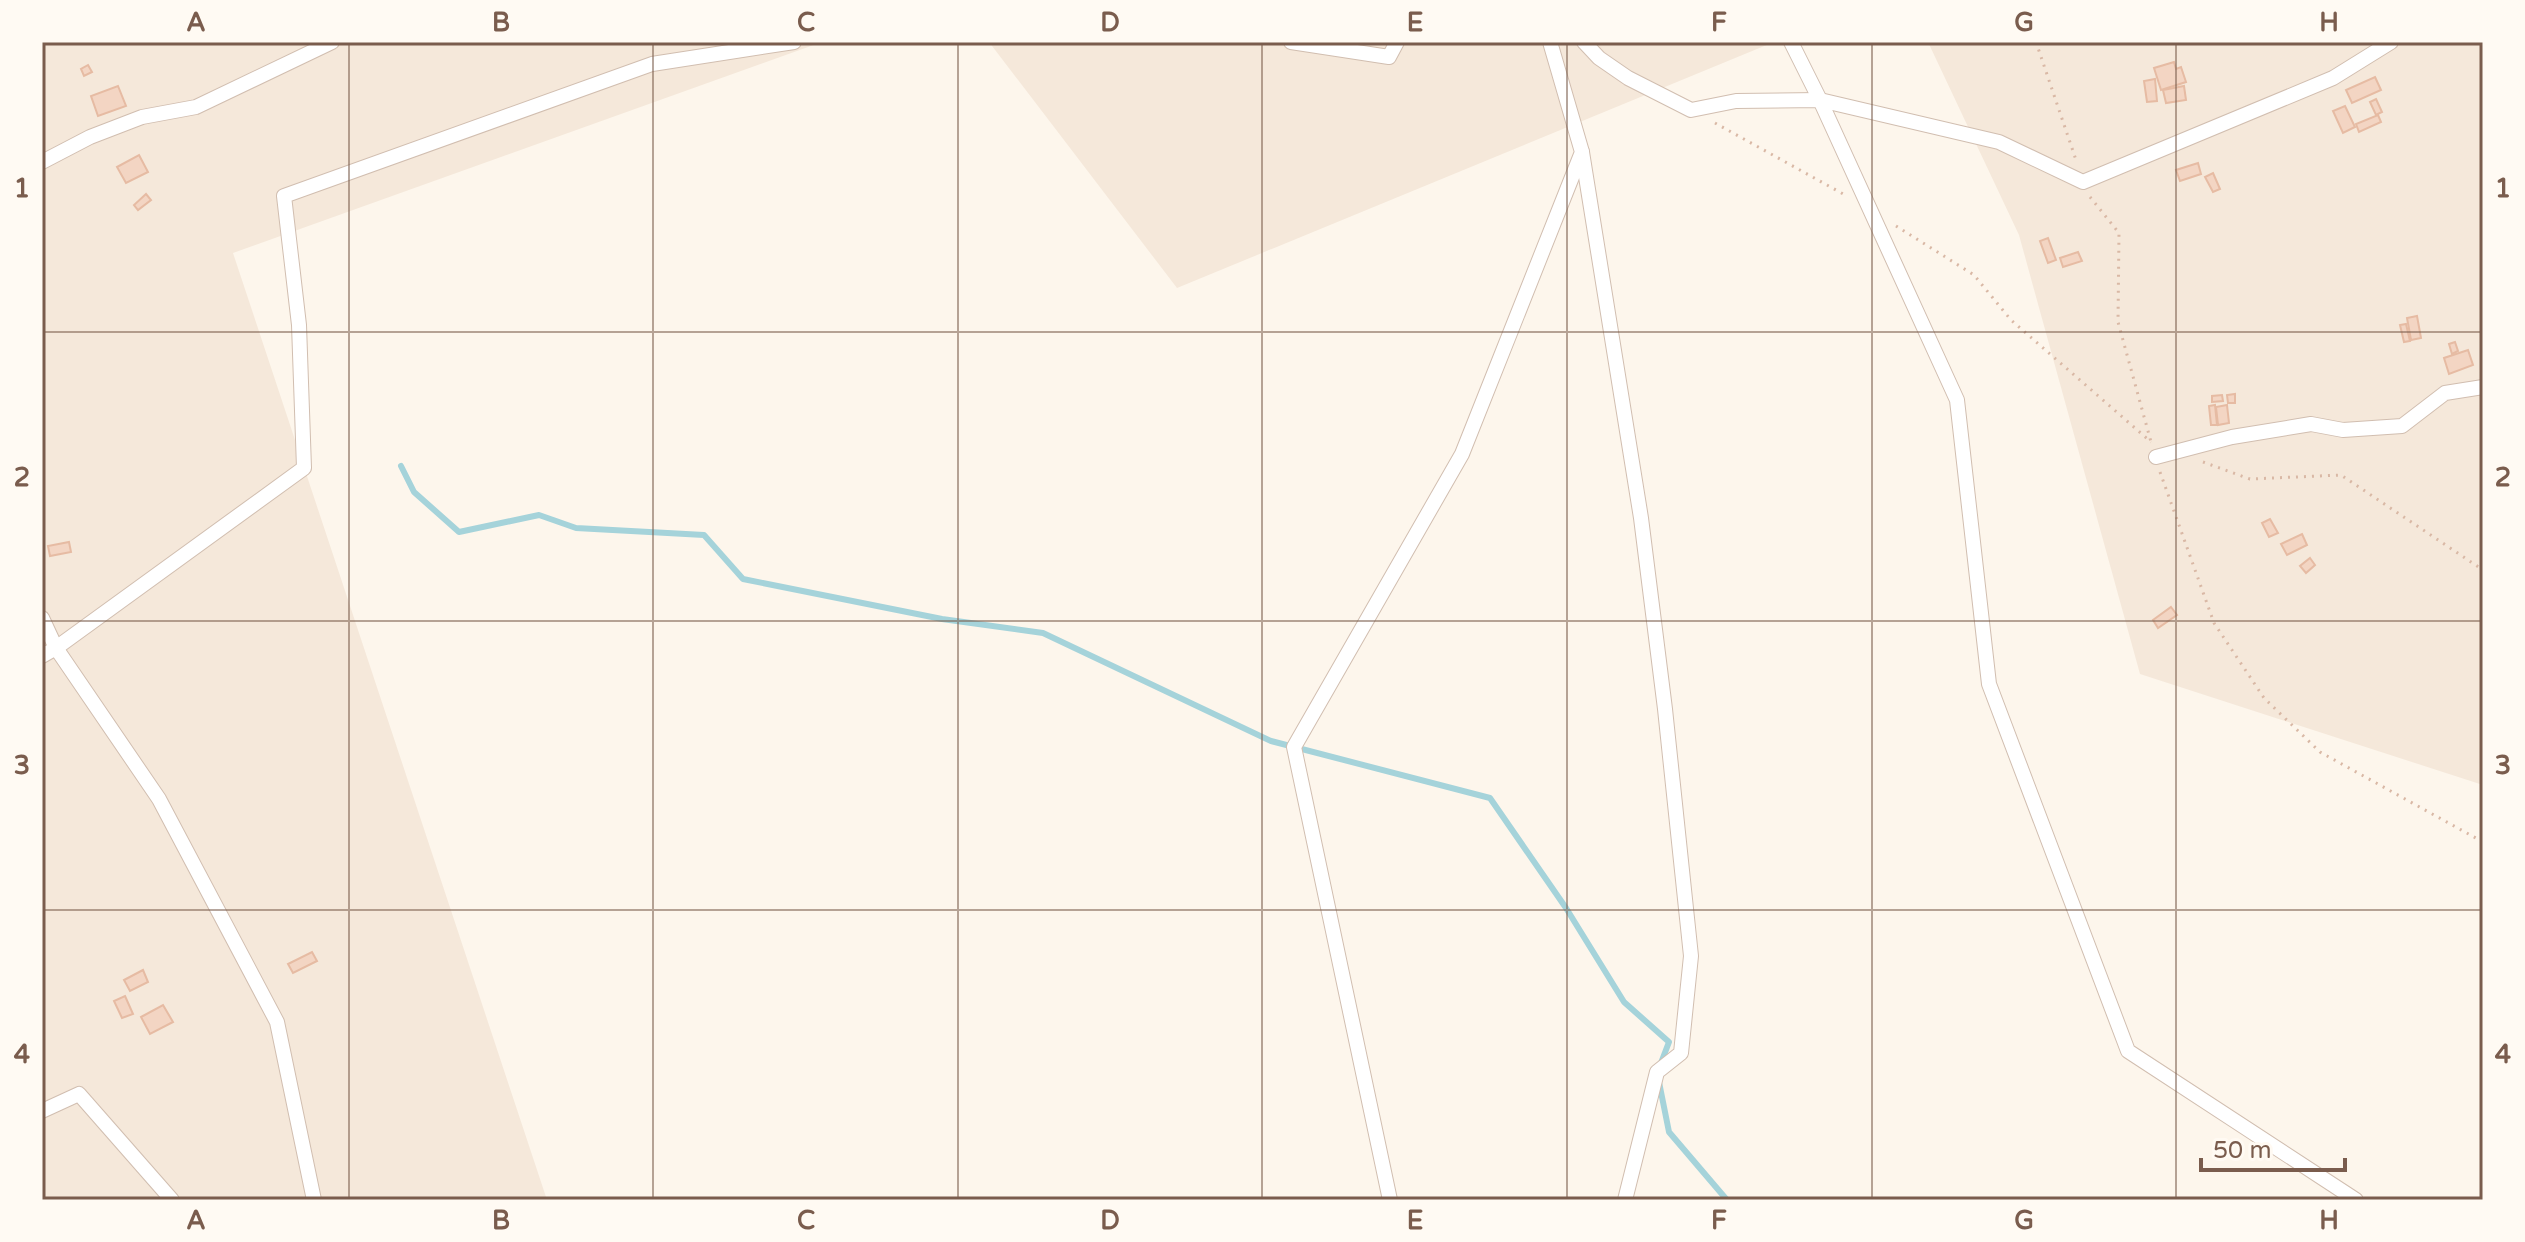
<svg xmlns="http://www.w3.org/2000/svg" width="2525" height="1242" font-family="'Varela Round',sans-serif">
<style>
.residential{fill:#f5e8da}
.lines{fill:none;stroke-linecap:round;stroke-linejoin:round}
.stream{stroke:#a5d3da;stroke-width:6}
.building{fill:#f3d5c3;stroke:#e6bba3;stroke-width:2}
.minor-casing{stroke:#d1beb0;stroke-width:16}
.path{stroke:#d9b8a5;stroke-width:3;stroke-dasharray:2 6;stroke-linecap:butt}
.minor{stroke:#fff;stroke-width:14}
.grid{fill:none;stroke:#7a5c4d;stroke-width:2;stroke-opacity:0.55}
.neatline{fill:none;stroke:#7a5c4d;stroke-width:3}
.grid-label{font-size:26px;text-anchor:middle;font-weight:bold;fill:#7a5c4d}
</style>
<rect width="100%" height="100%" fill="#fdf6ec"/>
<g class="residential">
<path d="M42,42H822L233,253L547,1200H42Z"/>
<path d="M989,42H1774L1177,288Z"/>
<path d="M1928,42H2483V785L2140,674L2019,235Z"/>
</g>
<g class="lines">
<g class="stream">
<path d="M401,466L414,492L459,532L539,515L576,528L704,535L743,579L942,619L1043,633L1271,741L1490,798L1566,908L1624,1002L1669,1042L1661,1063"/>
<path d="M1659,1082L1669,1132L1727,1200"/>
</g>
</g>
<g class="building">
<path d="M2174,62L2176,69L2181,67L2186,82L2161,90L2154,68Z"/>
<path d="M88,65L92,72L84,76L81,69Z"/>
<path d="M2375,77L2381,90L2352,103L2346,90Z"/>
<path d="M2155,79L2157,101L2147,102L2144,81Z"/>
<path d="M118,86L126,106L98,116L91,96Z"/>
<path d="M2184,86L2186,100L2166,103L2163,90Z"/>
<path d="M2376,99L2382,112L2376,115L2370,102Z"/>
<path d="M2345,106L2355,127L2343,133L2333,111Z"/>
<path d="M2378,115L2381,122L2359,132L2356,124Z"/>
<path d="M139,155L148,172L126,183L117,167Z"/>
<path d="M2198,163L2201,174L2180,181L2176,170Z"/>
<path d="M2213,173L2220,189L2213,192L2205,177Z"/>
<path d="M146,194L151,200L138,210L134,205Z"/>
<path d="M2048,238L2056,260L2048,263L2040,241Z"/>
<path d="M2078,252L2082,261L2063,267L2060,258Z"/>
<path d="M2417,316L2421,338L2411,340L2407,318Z"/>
<path d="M2406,324L2410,341L2404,342L2400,325Z"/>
<path d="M2455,342L2458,351L2452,354L2449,344Z"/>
<path d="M2468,350L2473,365L2449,374L2444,358Z"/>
<path d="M2235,394V403H2228L2227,395Z"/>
<path d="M2222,395L2223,401L2212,402V396Z"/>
<path d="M2215,405L2217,425H2211L2209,406Z"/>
<path d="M2227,405L2229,423L2218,425L2216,407Z"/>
<path d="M2270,519L2278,533L2269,537L2262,523Z"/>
<path d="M2302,534L2307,545L2287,555L2281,544Z"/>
<path d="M69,542L71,552L50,556L48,546Z"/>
<path d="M2310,558L2315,565L2306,573L2300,566Z"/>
<path d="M2171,607L2177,615L2158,628L2153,620Z"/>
<path d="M312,952L317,961L293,973L288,964Z"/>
<path d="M143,970L148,982L130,991L124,980Z"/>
<path d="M125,996L133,1014L122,1018L114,1001Z"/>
<path d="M163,1005L173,1022L150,1034L141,1017Z"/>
</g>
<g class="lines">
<defs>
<g id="minor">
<path d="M1291,42L1389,57L1397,42"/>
<path d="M1584,42L1599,58L1628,78L1691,110L1736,101L1820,100L1999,142L2083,182L2333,78L2391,42"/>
<path d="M1791,42L1820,100L1957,400L1989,684L2128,1051L2356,1200"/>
<path d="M1582,152L1641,518L1665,709L1691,956L1681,1053L1657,1072L1625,1200"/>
<path d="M42,162L90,137L142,117L196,107L332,42"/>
<path d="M2156,457L2232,437L2311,424L2343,430L2402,426L2445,393L2483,387"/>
<path d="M42,618L56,648L159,799L277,1022L314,1200"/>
<path d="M42,656L56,648L304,468L299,325L284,196L652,64L794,42"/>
<path d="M42,1111L79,1094L172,1200"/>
<path d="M1390,1200L1294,747L1462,454L1582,152L1550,42"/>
</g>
</defs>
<use href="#minor" class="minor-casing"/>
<g class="path">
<path d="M2036,42L2076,160"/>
<path d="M1715,123L1845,195"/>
<path d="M2090,197L2119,233L2118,322L2151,442"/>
<path d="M1896,226L1974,275L2011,320L2151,442"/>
<path d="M2203,462L2250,479L2341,475L2483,570"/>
<path d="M2160,472L2214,623L2264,698L2320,752L2483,842"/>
</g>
<use href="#minor" class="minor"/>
</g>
<path class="grid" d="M349,42V1200M653,42V1200M958,42V1200M1262,42V1200M1567,42V1200M1872,42V1200M2176,42V1200M42,332H2483M42,621H2483M42,910H2483"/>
<rect width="2525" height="1242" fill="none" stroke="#fffaf3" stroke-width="88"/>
<path d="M2201 1158v12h144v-12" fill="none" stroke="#7a5c4d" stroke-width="4"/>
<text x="2213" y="1158" font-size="24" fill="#7a5c4d" stroke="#fffaf3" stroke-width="6" paint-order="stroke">50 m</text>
<rect x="44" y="44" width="2437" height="1154" class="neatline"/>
<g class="grid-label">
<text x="196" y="31">A</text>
<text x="501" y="31">B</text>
<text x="806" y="31">C</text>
<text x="1110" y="31">D</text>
<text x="1415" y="31">E</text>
<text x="1719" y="31">F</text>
<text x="2024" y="31">G</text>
<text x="2329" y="31">H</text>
<text x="22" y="197">1</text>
<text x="2503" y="197">1</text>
<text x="22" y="486">2</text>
<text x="2503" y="486">2</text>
<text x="22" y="774">3</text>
<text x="2503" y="774">3</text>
<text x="22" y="1063">4</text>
<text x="2503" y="1063">4</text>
<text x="196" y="1229">A</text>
<text x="501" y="1229">B</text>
<text x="806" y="1229">C</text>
<text x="1110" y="1229">D</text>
<text x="1415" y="1229">E</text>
<text x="1719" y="1229">F</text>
<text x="2024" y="1229">G</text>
<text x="2329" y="1229">H</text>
</g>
</svg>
